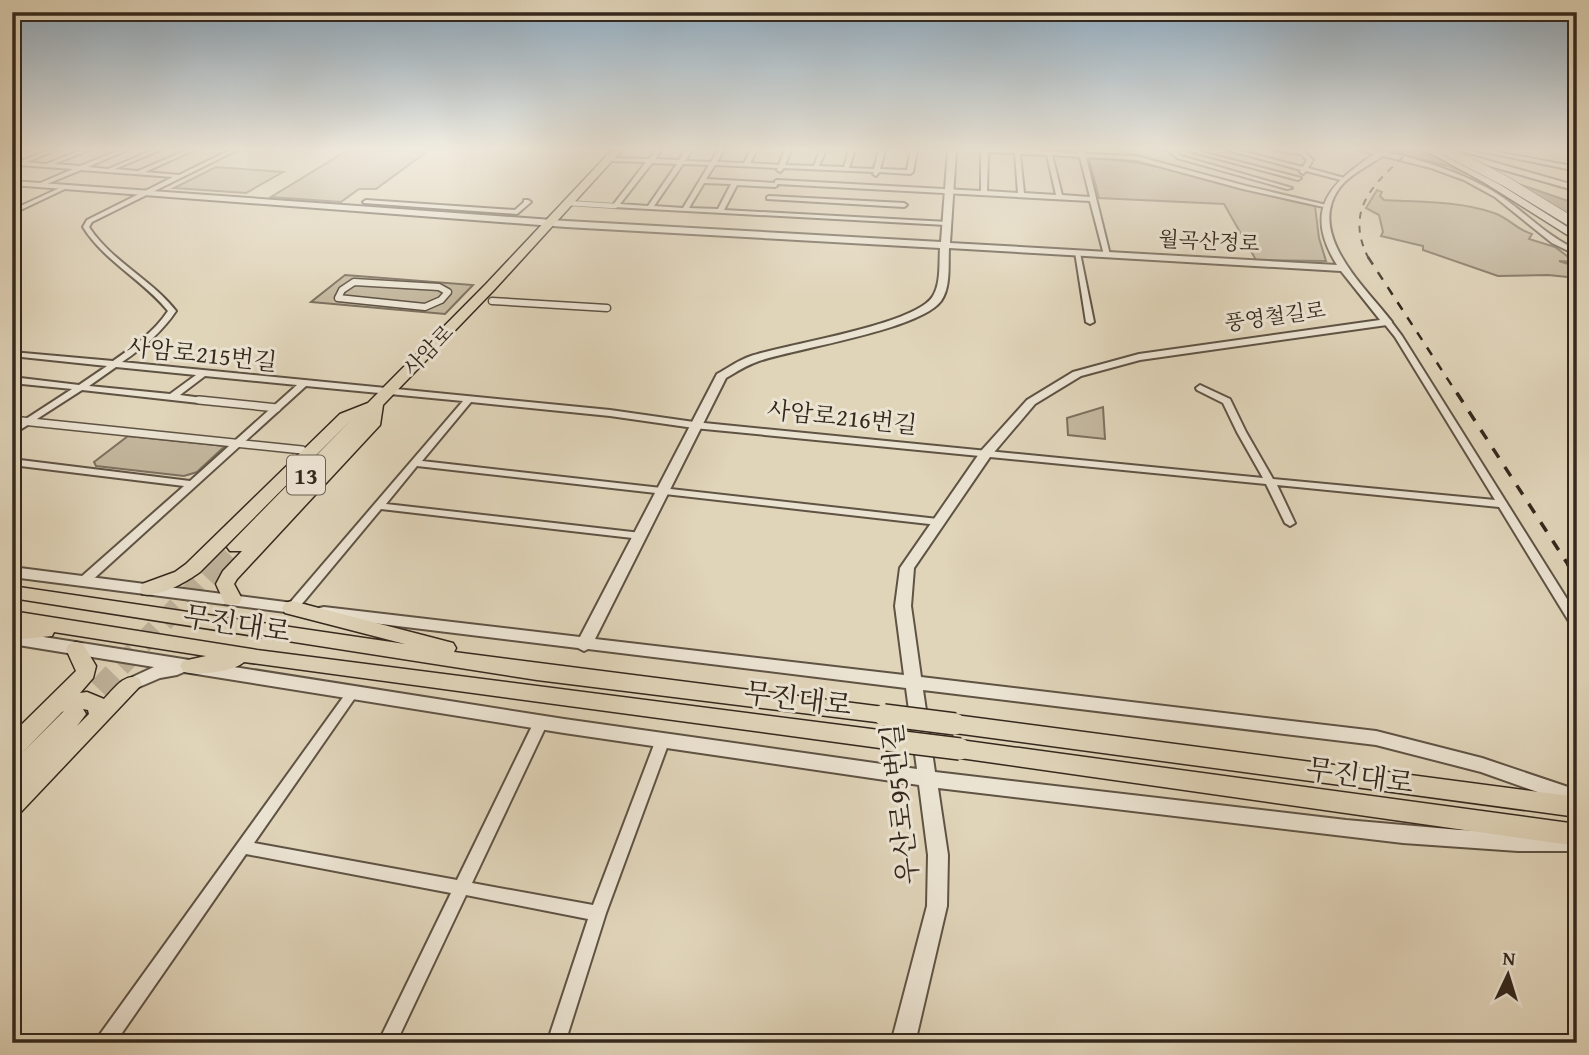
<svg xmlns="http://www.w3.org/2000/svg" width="1589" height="1055" font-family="'Gentium Book Plus','Noto Serif KR',serif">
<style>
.green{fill:#c3b79e;stroke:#7c705e;stroke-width:2}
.water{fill:#a69a84;stroke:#786c5b;stroke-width:2}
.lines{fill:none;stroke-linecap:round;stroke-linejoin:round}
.primary-tunnel-far1{stroke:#beb29a;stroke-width:17;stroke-dasharray:17 8;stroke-linecap:butt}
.primary-tunnel{stroke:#beb29a;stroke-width:21;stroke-dasharray:21 10;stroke-linecap:butt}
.pedestrian-far2-casing{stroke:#5f5344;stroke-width:6}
.pedestrian-far1-casing{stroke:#5f5344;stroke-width:9}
.pedestrian-casing{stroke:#5f5344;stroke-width:10}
.minor-casing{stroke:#5f5344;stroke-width:4}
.tertiary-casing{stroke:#5f5344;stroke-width:4}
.secondary-casing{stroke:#34281d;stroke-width:3}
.primary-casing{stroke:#34281d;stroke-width:3}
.trunk-casing{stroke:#34281d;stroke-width:3}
.pedestrian-far2{stroke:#ebe3d2;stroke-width:4.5}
.pedestrian-far1{stroke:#ebe3d2;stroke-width:6}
.pedestrian{stroke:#ebe3d2;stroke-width:7}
.minor{fill:#ebe3d2;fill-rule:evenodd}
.tertiary{fill:#ebe3d2;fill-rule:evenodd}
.secondary{fill:#ebe3d2;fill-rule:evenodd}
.primary{fill:#e0d4b9;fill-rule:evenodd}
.trunk{fill:#e0d4b9;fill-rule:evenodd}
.rail-far3{stroke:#34281d;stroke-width:2;stroke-dasharray:7 7;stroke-linecap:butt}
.rail-far2{stroke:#34281d;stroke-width:2.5;stroke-dasharray:9 9;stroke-linecap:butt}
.rail-far1{stroke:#34281d;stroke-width:3.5;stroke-dasharray:11 11;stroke-linecap:butt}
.rail{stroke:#34281d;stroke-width:4.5;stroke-dasharray:14 14;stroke-linecap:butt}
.secondary-bridge-casing{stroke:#34281d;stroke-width:11;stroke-linecap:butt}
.trunk-bridge-casing{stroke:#34281d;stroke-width:24;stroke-linecap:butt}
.secondary-bridge{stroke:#ebe3d2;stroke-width:10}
.trunk-bridge{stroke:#e0d4b9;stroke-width:21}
.labels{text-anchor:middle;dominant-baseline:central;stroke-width:6;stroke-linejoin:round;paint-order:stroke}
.far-street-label{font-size:21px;fill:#34281d;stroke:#ebe3d2}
.shield{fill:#ebe3d2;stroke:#6b6053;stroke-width:2}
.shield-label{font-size:23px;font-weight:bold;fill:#34281d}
.street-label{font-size:24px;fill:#34281d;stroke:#ebe3d2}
.near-street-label{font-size:28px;fill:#34281d;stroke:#ebe3d2}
</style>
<rect width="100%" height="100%" fill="#e0d4b9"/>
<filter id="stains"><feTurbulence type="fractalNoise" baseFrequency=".00286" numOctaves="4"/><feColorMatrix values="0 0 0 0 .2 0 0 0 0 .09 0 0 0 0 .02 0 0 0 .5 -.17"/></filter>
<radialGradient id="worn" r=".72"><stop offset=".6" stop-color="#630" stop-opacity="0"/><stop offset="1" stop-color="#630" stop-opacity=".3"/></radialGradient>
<g class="green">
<path d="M348,150H413L411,152L425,153L376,189H359L341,202L271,197Z"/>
<path d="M1094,158C1169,162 1241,192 1315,206L1319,238L1326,261L1256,260L1224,204L1099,198L1089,159Z"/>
<path d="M216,167L283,172L246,193L174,188Z"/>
<path d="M1377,190L1382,192L1380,196L1384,200C1419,202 1460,201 1494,213C1509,218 1517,230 1532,234L1529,239L1555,247L1575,262L1559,261L1577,267V278L1548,275L1498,276L1423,250V246L1381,236L1383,232L1379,215L1366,208Z"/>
<path d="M345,275L473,285L445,314L311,302Z"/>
<path d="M1103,407L1105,439L1068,435L1067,418Z"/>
<path d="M128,436L225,446L197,472L184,476L96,466L94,462Z"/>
</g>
<path class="water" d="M1383,150H1420L1577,204V218L1448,166Z"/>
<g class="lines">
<path class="primary-tunnel-far1" d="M217,566L236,547"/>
<path class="primary-tunnel" d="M77,711L219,564"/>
<defs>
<path id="pedestrian-far2" d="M568,203L615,206"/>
<g id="pedestrian-far1">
<path d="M354,282L439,287L448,292L441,300L425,307L338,298L342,290Z"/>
<path d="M492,301L607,308"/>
</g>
<g id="pedestrian">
<path d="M199,400L277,408"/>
<path d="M12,420L302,450"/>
</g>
<g id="minor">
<path d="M49,150H56L27,162L46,164L81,150H89L54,164L80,166L120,150H127L88,167L108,169L153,150H160L115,169L138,171L187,150H194L145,172L179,175L230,150H237L92,222L89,227C111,261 151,279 176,311C162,332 143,348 122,362L610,410L694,422L1263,478L1237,432L1223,403L1197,390L1196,388L1200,385L1230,399L1246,432L1273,479L1495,500L1395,337L1383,322L1384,320H1390L1402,336L1577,615V629L1573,628L1499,507L1277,485L1295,523L1290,526L1285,523L1266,484L694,428L610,416L471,402L422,461L938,519L943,522L938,525L417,466L386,504L641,533L646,536L641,539L381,509L296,611H288L286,608L288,605L463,401L306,386L89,583H81L79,580L81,577L184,486L12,465V459L190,481L297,385L205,376L180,395L202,398L203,400L199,403L82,390L12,435V428L72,389L12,383V377L79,385L107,366L12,356V352L113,361C133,347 154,332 168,311C143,280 104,261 83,227L87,220L173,177L81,170L42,186H38V184L73,169L19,165L16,163ZM116,367L196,375L170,394L89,386Z"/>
<path d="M656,150H662L655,159L679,160L686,150H692L685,161L711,162L718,150H724L717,162L744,163L751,150H757L750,163L779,165L785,150H791L785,165L814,166L820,150H826L819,166L844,167L849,150H855L849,168L874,169L879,150H885L880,169L907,170L911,150H917L913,172L910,174L879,172L876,176L873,174L874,172L784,168L780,172L777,170L778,168L715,165L706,179L775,183V181L777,180L981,191V150H1020L1079,153L1078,150H1084L1085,154L1136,156L1246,186L1331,206L1328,208L1243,189L1136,160L1086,157L1110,255L1107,257L1104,255L1090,201L777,184V186L775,187L737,185L724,210L948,222L949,223L946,225L613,207V205L646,162L609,161L607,160V158L649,159ZM988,152L1015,153L1018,193L987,191ZM1020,154L1047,155L1056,195L1024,193ZM1052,155L1080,157L1090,197L1062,195ZM652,163L677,164L648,206L620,204ZM683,164L709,165L683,208L654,206ZM704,183L731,184L718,209L689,208Z"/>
<path d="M1167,150H1173L1181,156L1292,188L1287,189L1177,158Z"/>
<path d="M1185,150H1194L1301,178L1298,180Z"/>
<path d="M1228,150H1237L1303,167L1307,160L1301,154L1272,150H1303L1313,160L1308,168L1348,179L1345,181L1306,171L1303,174L1300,172L1301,170Z"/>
<path d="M1360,150C1398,149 1471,175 1502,197C1528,215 1548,237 1577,250V255L1552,243L1495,197L1464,180L1431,168Z"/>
<path d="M1475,150H1486L1577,167V171Z"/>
<path d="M64,186L69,187L12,214V210Z"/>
<path d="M769,196L904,203L907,205L904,207L767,199V197Z"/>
<path d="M366,200L515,210L524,202V200H528L531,202L517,214L364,203L363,202Z"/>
<path d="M1075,252L1080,253L1094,322L1090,324L1086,322Z"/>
<path d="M353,687L357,689L359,692L357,695L254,843L457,880L533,724L535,720L540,719L545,720L547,724L472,883L593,905L655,742L657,738L662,737L667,738L669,742L606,913L565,1043H547L588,919L466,895L396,1043H378L451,893L246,854L115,1043H95L98,1037L349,689Z"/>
</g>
<g id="tertiary">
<path d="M948,150H956L950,243L1337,265C1311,223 1318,195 1356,167C1367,159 1377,150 1390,150C1375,164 1350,172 1338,190C1307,236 1367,289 1392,322L1387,325L1140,360L1081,376L1035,404L990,457L914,568L911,606L921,677L1376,731L1482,758L1577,790V806L1481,772L1376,745L923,690L935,772L1346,820L1460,830L1575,834L1577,851H1518L1403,843L938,788L948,855L947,906L915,1043H891L927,906L928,855L919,785L564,733L184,672L177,675L160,678L132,690L126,688L124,684L126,680L154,667L12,644V632L564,719L917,769L906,688L588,649L584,651L578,648L324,617L319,616L316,612L319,608L324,607L580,637L717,374C728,368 739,360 751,356C787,344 916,325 933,296C941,283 939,263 940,248L566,227L12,185V181L566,221L941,242ZM949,248L1341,271L1380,320L1139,354L1073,372L1027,400L981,451L900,568L895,606L904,675L595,639L726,378C736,372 747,365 759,361C798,348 919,330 941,301C951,287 948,265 949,248Z"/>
<path d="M1451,150L1577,186V191L1448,154V150Z"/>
<path d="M12,567L301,604L306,605L309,609L306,613L301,614L12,577Z"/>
</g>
<g id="secondary">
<path d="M12,150H26L12,155Z"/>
<path d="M1425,150H1435L1491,179L1577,233V241L1485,183Z"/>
<path d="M1577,250V257L1571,253Z"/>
</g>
<g id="primary">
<path d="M612,150H622L494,290L383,405L380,425L237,579L234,584L242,599L239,604H225L216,584L223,571L242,551H230L227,547L352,419L200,572C186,582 159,598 142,594L140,589L142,584L175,572L186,564L340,414L368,403L486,284Z"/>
<path d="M76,642L83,644L96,666L93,678L80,693L87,692L104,699C114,689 124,673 139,678L142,684L20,813L12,816V790L17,786L12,787V763L20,755L12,758V734L76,671L66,649L69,644ZM83,709L88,710L89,714L77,726L86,714ZM64,711L22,753L62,712Z"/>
</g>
<g id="trunk">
<path d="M12,586L405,644L285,613L282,608L285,603L292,601L453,643L456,648L454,652L884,707L892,709L895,715L892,721L884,723L537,680L12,598Z"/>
<path d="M12,611L257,650L887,731L895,734L898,740L895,746L887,749L244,662C233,672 197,676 183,671L180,666L183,661L206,656L54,632L52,636L12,640V626H17L12,625Z"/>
<path d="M955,715L1577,797V817L955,733L947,730L944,724L947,718Z"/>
<path d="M960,740L1577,824V846L960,758L952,755L949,749L952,743Z"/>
</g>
</defs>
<use href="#pedestrian-far2" class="pedestrian-far2-casing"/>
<use href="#pedestrian-far1" class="pedestrian-far1-casing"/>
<use href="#pedestrian" class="pedestrian-casing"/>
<use href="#minor" class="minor-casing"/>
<use href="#tertiary" class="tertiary-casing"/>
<use href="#secondary" class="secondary-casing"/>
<use href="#primary" class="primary-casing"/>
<use href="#trunk" class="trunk-casing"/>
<use href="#pedestrian-far2" class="pedestrian-far2"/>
<use href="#pedestrian-far1" class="pedestrian-far1"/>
<use href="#pedestrian" class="pedestrian"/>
<use href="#minor" class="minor"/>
<use href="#tertiary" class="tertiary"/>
<use href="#secondary" class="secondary"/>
<use href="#primary" class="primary"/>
<use href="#trunk" class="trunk"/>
<path class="rail-far3" d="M1369,259C1342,208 1377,181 1411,150"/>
<path class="rail-far2" d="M1368,257L1458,395"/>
<path class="rail-far1" d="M1457,393L1569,566"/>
<path class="rail" d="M1568,564L1577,578"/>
<defs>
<path id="secondary-bridge" d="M1445,150L1505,181L1577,225"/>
<g id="trunk-bridge">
<path d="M884,715L955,724"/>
<path d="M887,740L960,749"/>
</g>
</defs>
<use href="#secondary-bridge" class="secondary-bridge-casing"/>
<use href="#trunk-bridge" class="trunk-bridge-casing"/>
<use href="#secondary-bridge" class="secondary-bridge"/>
<use href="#trunk-bridge" class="trunk-bridge"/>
</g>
<linearGradient id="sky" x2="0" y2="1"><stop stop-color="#8daac0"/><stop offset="0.5" stop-color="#f1ece0"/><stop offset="1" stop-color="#f1ece0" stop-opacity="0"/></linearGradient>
<rect width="1589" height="298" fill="url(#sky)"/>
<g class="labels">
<g class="far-street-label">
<text transform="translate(1209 241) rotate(3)">월곡산정로</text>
<text transform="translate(1275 316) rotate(-8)">풍영철길로</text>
<text transform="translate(428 350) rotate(-46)">사암로</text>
</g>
<rect class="shield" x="287" y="455.5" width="38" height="39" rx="5"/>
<g class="shield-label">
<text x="306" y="475">13</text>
</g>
<g class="street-label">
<text transform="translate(202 354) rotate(6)">사암로215번길</text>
<text transform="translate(842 417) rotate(6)">사암로216번길</text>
</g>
<g class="near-street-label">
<text transform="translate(237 623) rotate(9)">무진대로</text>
<text transform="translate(798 698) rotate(7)">무진대로</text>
<text transform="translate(1360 775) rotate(8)">무진대로</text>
<text transform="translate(899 804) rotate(-96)">우산로95번길</text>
</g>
</g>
<rect width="1589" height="1055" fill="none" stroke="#e0d4b9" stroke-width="42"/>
<rect x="14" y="14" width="1561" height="1027" fill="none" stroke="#34281d" stroke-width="3.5"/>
<rect x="21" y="21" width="1547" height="1013" fill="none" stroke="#34281d" stroke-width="2"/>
<g transform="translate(1508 975) rotate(4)" stroke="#ebe3d2" stroke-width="5" paint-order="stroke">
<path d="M0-5L12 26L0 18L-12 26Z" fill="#34281d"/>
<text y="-10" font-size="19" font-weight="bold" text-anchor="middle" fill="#34281d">N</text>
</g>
<rect width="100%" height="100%" filter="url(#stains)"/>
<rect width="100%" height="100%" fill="url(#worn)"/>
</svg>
